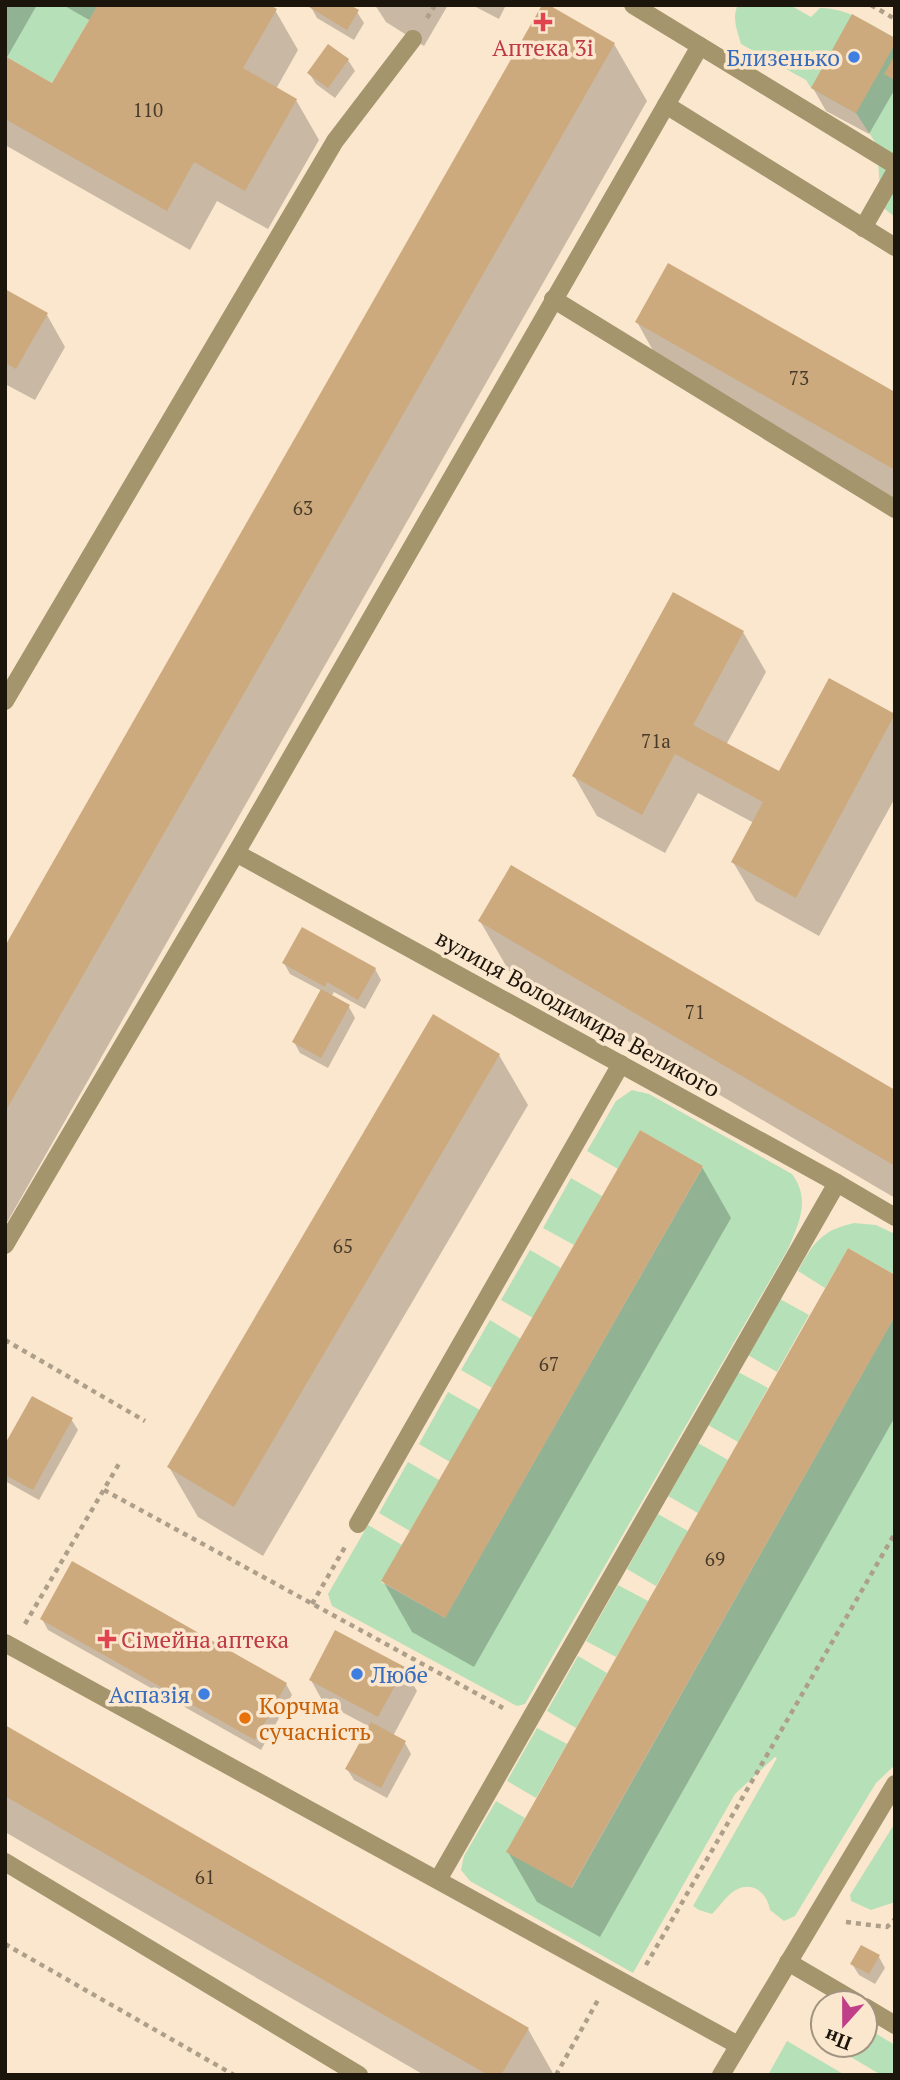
<svg xmlns="http://www.w3.org/2000/svg" width="900" height="2080" font-family="'PT Serif',serif">
<style>
.green{fill:#b6e0b8}
.shadow{fill:#0003}
.building{fill:#cdaa7e}
.lines{fill:none;stroke-linecap:round;stroke-linejoin:round}
.path{stroke:#ae9f8b;stroke-width:4.5;stroke-dasharray:5 5;stroke-linecap:butt}
.lane{stroke:#a4956c;stroke-width:18}
.health-dot{fill:#e0444e;stroke:#fbe7ce;stroke-width:2.5}
.shop-dot{fill:#3f7fe0;stroke:#fbe7ce;stroke-width:2.5}
.food-dot{fill:#e8710a;stroke:#fbe7ce;stroke-width:2.5}
.labels{text-anchor:middle;dominant-baseline:central;stroke-width:7;stroke-linejoin:round;paint-order:stroke}
.number-label{font-size:19px;fill:#483a28}
.health-label{font-size:23px;fill:#be3a42;stroke:#fbe7ce}
.shop-label{font-size:23px;fill:#366cbe;stroke:#fbe7ce;text-anchor:end}
.street-label{font-size:23px;fill:#1c150c;stroke:#fbe7ce}
.food-label{font-size:23px;fill:#c56008;stroke:#fbe7ce;text-anchor:start}
</style>
<rect width="100%" height="100%" fill="#fbe7ce"/>
<g class="green">
<path d="M5,5H98L52,83L5,56Z"/>
<path d="M738,5H790L811,17L820,8C848,8 871,25 895,38V217L881,206L877,145L856,113L811,88L806,80L741,44C738,32 731,18 738,5Z"/>
<path d="M632,1090L649,1094L792,1174C811,1200 799,1223 788,1249L525,1704L517,1706L332,1606L328,1594L368,1525L402,1545L381,1582L445,1618L703,1167L640,1130L618,1169L587,1151L616,1101Z"/>
<path d="M571,1178L602,1196L574,1245L543,1228Z"/>
<path d="M854,1223L876,1225L895,1234V1275L848,1248L825,1288L798,1271C813,1243 822,1230 854,1223Z"/>
<path d="M530,1250L561,1268L533,1318L501,1300Z"/>
<path d="M780,1299L809,1315L777,1372L748,1355Z"/>
<path d="M895,1316V1765L876,1783L795,1916L784,1921L770,1910C766,1888 746,1878 728,1896C722,1902 718,1908 712,1914L699,1910L693,1906L777,1758L775,1757L735,1794L633,1973L470,1881L461,1870L464,1856L496,1801L525,1818L507,1852L572,1888Z"/>
<path d="M490,1320L521,1339L492,1388L461,1370Z"/>
<path d="M738,1372L768,1388L738,1442L708,1425Z"/>
<path d="M448,1392L480,1410L450,1462L419,1444Z"/>
<path d="M698,1443L728,1460L698,1513L668,1496Z"/>
<path d="M408,1462L439,1480L410,1531L379,1513Z"/>
<path d="M658,1514L688,1531L656,1586L627,1569Z"/>
<path d="M618,1585L648,1601L616,1657L586,1641Z"/>
<path d="M578,1656L607,1673L576,1728L547,1711Z"/>
<path d="M537,1728L567,1744L536,1798L507,1781Z"/>
<path d="M895,1823V1902L871,1910L851,1901L850,1895Z"/>
<path d="M865,2027L895,2045V2075H881L831,2045H865Z"/>
<path d="M787,2041L845,2075H768Z"/>
</g>
<g class="shadow">
<path d="M5,5H37L6,59L53,86L91,21L63,5H267L275,10L298,50L276,89L296,100L319,140L268,229L217,201L190,250L5,145Z"/>
<path d="M373,5H448L424,46L386,22L377,8Z"/>
<path d="M472,5H506L499,19Z"/>
<path d="M311,7L357,12L364,23L354,40L317,18Z"/>
<path d="M895,40V89L869,134L826,111L813,88Z"/>
<path d="M614,44L647,101L5,1226V950Z"/>
<path d="M348,60L355,71L335,98L316,84L309,73Z"/>
<path d="M5,291L47,315L65,347L35,400L5,384Z"/>
<path d="M637,322L895,394V502L665,372Z"/>
<path d="M743,632L766,672L726,745L779,774L830,681L895,716V798L819,936L756,901L733,862L754,823L698,793L665,853L597,816L574,776Z"/>
<path d="M480,921L895,1092V1198L509,971Z"/>
<path d="M284,963L375,969L381,980L365,1009L334,992L331,997L349,1007L355,1018L328,1068L300,1053L294,1042L322,991L290,974Z"/>
<path d="M499,1055L528,1105L263,1556L198,1517L169,1467Z"/>
<path d="M641,1133L702,1167L731,1218L474,1667L412,1632L383,1581Z"/>
<path d="M895,1277V1417L600,1937L537,1902L508,1852Z"/>
<path d="M71,1419L78,1430L39,1500L5,1481V1448Z"/>
<path d="M42,1619L286,1684L292,1695L261,1750L48,1630Z"/>
<path d="M404,1669L417,1691L393,1736L405,1743L411,1754L387,1798L354,1780L347,1769L370,1727L323,1702L311,1680Z"/>
<path d="M5,1727L528,2029L554,2075H424L5,1832Z"/>
<path d="M879,1957L885,1968L875,1984L859,1975L852,1964Z"/>
</g>
<g class="building">
<path d="M98,5H270L277,9L243,68L297,99L245,191L194,162L167,211L5,119V56L52,83Z"/>
<path d="M310,5H350L359,10L347,30L309,7Z"/>
<path d="M542,5H549L615,43L5,1112V946Z"/>
<path d="M852,14L895,38V44L856,113L811,88Z"/>
<path d="M328,44L349,59L328,88L307,73Z"/>
<path d="M895,55V80L884,74Z"/>
<path d="M668,263L895,392V470L635,322Z"/>
<path d="M5,289L48,313L16,369L5,363Z"/>
<path d="M673,592L744,631L693,725L779,771L829,678L895,714L796,898L731,862L763,802L675,754L642,815L572,776Z"/>
<path d="M511,865L895,1090V1166L478,921Z"/>
<path d="M302,927L376,968L358,1000L327,982L325,987L282,963Z"/>
<path d="M321,989L350,1005L321,1058L292,1042Z"/>
<path d="M433,1014L500,1054L234,1507L167,1467Z"/>
<path d="M640,1130L703,1166L445,1618L381,1581Z"/>
<path d="M848,1248L895,1275V1316L571,1888L506,1852Z"/>
<path d="M32,1396L73,1418L33,1490L5,1475V1444Z"/>
<path d="M72,1561L287,1683L255,1740L40,1619Z"/>
<path d="M335,1630L405,1667L378,1717L309,1680Z"/>
<path d="M371,1722L406,1741L381,1788L345,1769Z"/>
<path d="M5,1725L529,2028L501,2075H488L5,1796Z"/>
<path d="M861,1945L880,1955L869,1974L850,1964Z"/>
</g>
<g class="lines">
<g class="path">
<path d="M871,5L895,19"/>
<path d="M427,18L435,5"/>
<path d="M5,1340L145,1421"/>
<path d="M104,1490L503,1708"/>
<path d="M312,1604L345,1547"/>
<path d="M25,1624L120,1462"/>
<path d="M846,1922L887,1927L895,1919"/>
<path d="M5,1944L234,2075"/>
<path d="M646,1965L895,1533"/>
<path d="M556,2075L598,2000"/>
</g>
<g class="lane">
<path d="M633,5L895,165"/>
<path d="M666,105L895,247"/>
<path d="M863,228L895,172"/>
<path d="M553,299L895,509"/>
<path d="M5,701L335,141L413,39"/>
<path d="M236,853L837,1183L895,1217"/>
<path d="M5,1245L236,853L700,46"/>
<path d="M358,1524L621,1064"/>
<path d="M5,1643L738,2045"/>
<path d="M5,1862L359,2075"/>
<path d="M438,1880L837,1183"/>
<path d="M788,1962L858,2003"/>
<path d="M865,2007L895,2025"/>
<path d="M721,2075L895,1784"/>
</g>
</g>
<g class="health-dot">
<path d="M539.5 11.5h7v7h7v7h-7v7h-7v-7h-7v-7h7z"/>
<path d="M103.5 1628.5h7v7h7v7h-7v7h-7v-7h-7v-7h7z"/>
</g>
<g class="shop-dot">
<circle cx="854" cy="57" r="7"/>
<circle cx="357" cy="1674" r="7"/>
<circle cx="204" cy="1694" r="7"/>
</g>
<circle class="food-dot" cx="245" cy="1718" r="7"/>
<g class="labels">
<g class="number-label">
<text x="148" y="109">110</text>
<text x="799" y="377">73</text>
<text x="303" y="507">63</text>
<text x="656" y="740">71а</text>
<text x="695" y="1011">71</text>
<text x="343" y="1245">65</text>
<text x="549" y="1363">67</text>
<text x="715" y="1558">69</text>
<text x="205" y="1876">61</text>
</g>
<g class="health-label">
<text x="543" y="47">Аптека 3і</text>
<text x="121" y="1639" text-anchor="start">Сімейна аптека</text>
</g>
<g class="shop-label">
<text x="840" y="57">Близенько</text>
<text x="371" y="1674" text-anchor="start">Любе</text>
<text x="190" y="1694">Аспазія</text>
</g>
<g class="street-label">
<text transform="translate(578 1013) rotate(29)">вулиця Володимира Великого</text>
</g>
<g class="food-label">
<text x="259" y="1705">Корчма<tspan x="259" dy="26">сучасність</tspan></text>
</g>
</g>
<rect width="900" height="2080" fill="none" stroke="#1c150c" stroke-width="14"/>
<g transform="translate(844 2024) rotate(201)"><circle r="33" fill="#fbe7ce" stroke="#a29380" stroke-width="2"/>
<path d="M0-5L12 26L0 18L-12 26Z" fill="#c03f88"/>
<text y="-10" font-size="19" font-weight="bold" text-anchor="middle" fill="#1c150c">Пн</text>
</g>
</svg>
